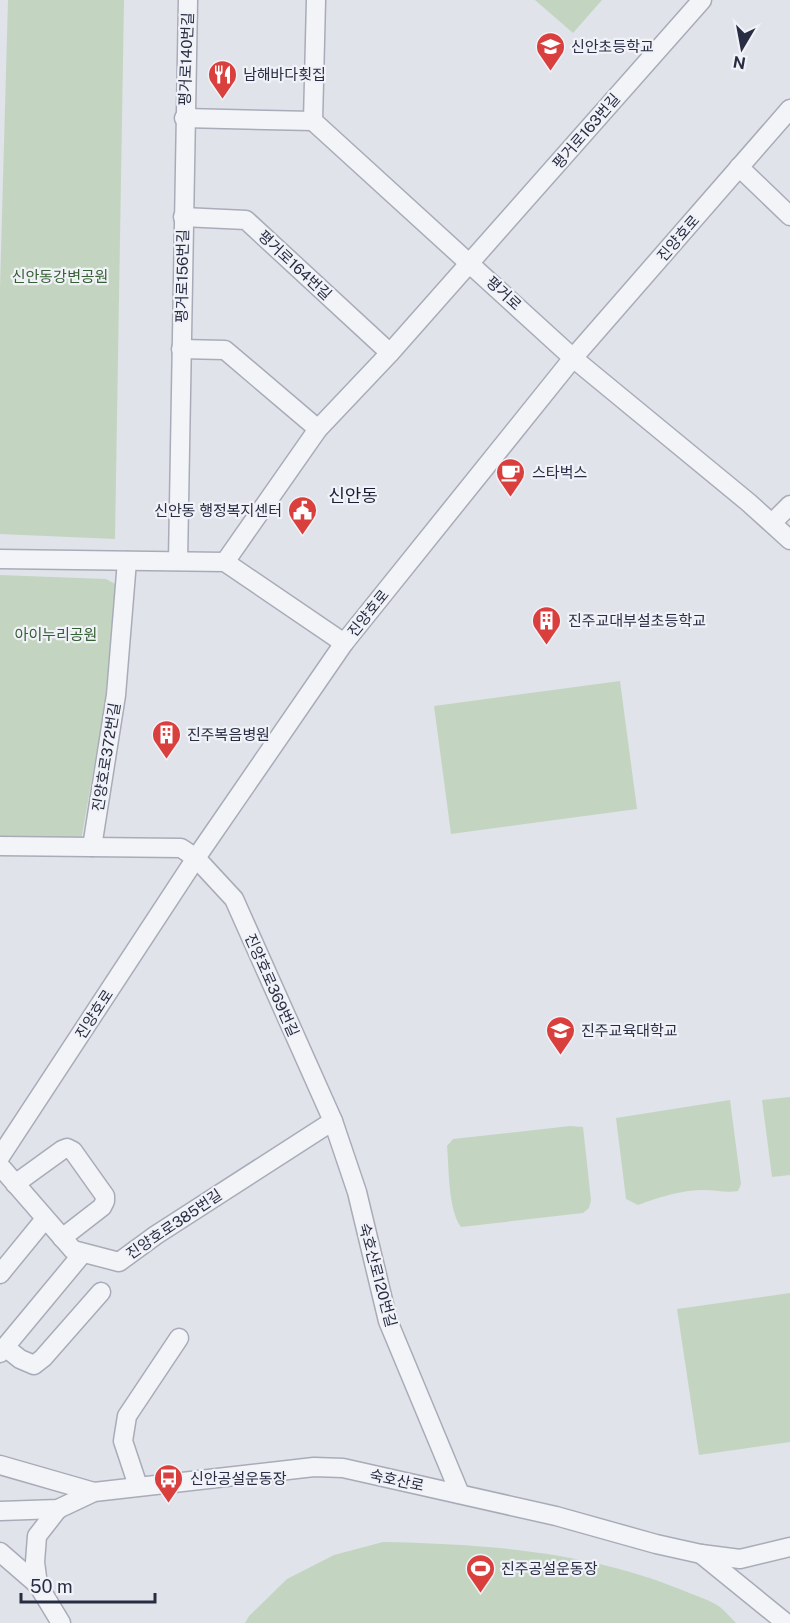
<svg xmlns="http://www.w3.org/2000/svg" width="790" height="1623" font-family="'Public Sans','Noto Sans KR',sans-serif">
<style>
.green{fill:#c3d5c1}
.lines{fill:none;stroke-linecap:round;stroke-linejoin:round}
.minor-casing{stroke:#a9acb8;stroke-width:21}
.minor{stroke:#f3f4f8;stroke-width:18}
.labels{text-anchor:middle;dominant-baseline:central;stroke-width:4.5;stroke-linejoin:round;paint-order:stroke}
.poi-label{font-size:15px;fill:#282d43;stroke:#f0f2f7;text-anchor:start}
.street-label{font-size:15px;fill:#282d43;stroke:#f0f2f7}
.park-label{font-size:15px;fill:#356034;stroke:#f0f2f7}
.quarter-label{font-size:18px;fill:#1a1e34;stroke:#f0f2f7}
</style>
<rect width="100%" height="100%" fill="#e0e3ea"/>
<g class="green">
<path d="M8,0H124L115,539L0,534V287Z"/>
<path d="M535,0H602L573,33Z"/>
<path d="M0,575L106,579L119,586L105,705L81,841L0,839Z"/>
<path d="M620,681L637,809L451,834L434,706Z"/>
<path d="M790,1097V1175L772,1177L762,1100Z"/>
<path d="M730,1100L741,1184L738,1191C726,1193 715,1190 704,1190C681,1190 660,1197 638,1205L626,1199L616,1118Z"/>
<path d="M570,1126L583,1127L591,1200L589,1208L583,1213L461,1227C448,1210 449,1168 447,1146L453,1139Z"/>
<path d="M790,1293V1442L699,1455L677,1309Z"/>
<path d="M383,1542C483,1544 588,1551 682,1590C693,1595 709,1599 720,1607C725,1611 731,1618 736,1623H245L249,1616L287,1579L334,1555Z"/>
</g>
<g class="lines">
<defs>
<g id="minor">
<path d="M316,0L313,121L573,358L748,502L790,540"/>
<path d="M184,118L313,121"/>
<path d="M739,167L790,216"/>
<path d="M183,217L246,220L390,353"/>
<path d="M181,349L225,350L318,429"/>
<path d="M772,523L790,505"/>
<path d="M0,559L225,562L344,643"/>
<path d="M178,561L188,0"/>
<path d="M225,562L318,429L390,353L702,0"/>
<path d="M0,846L181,848L196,858L234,899L333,1121L357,1192L388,1321L460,1494"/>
<path d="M92,847L116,695L127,561"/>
<path d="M0,1157L196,858L344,643L573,358L790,109"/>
<path d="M0,1166L73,1250L119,1262L156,1235L333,1121"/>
<path d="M15,1184L62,1150L67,1148L73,1151L105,1196V1201L102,1207L62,1238"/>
<path d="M0,1274L45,1219"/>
<path d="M5,1347L20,1359L34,1365L43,1358L101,1292"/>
<path d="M0,1353L83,1253"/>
<path d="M0,1465L94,1492"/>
<path d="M138,1486L123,1441L127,1416L179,1338"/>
<path d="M0,1511L58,1509L94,1492L314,1467L343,1468L556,1516L656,1544L701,1554L740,1559L790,1547"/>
<path d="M0,1552L38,1585L61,1623"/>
<path d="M701,1554L786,1623"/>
<path d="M38,1585L35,1562L37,1536L58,1509"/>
</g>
</defs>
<use href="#minor" class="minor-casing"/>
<use href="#minor" class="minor"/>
</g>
<defs>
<symbol id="school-pin" viewBox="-11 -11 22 30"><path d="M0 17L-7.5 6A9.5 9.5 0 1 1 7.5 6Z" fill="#d83f3d" stroke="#f0f2f7"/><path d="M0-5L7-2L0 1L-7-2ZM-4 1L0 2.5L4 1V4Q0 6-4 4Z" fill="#fff"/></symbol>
<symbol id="restaurant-pin" viewBox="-11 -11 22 30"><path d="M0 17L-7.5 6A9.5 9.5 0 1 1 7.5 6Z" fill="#d83f3d" stroke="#f0f2f7"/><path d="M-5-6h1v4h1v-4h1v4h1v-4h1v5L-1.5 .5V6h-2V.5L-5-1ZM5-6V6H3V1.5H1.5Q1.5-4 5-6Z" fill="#fff"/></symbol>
<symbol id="cafe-pin" viewBox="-11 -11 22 30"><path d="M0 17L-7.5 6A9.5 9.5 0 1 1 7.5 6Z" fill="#d83f3d" stroke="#f0f2f7"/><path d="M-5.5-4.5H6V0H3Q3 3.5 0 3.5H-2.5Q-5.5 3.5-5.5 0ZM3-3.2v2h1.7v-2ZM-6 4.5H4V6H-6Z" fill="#fff"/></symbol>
<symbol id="civic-pin" viewBox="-11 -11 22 30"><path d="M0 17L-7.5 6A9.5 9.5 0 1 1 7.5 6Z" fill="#d83f3d" stroke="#f0f2f7"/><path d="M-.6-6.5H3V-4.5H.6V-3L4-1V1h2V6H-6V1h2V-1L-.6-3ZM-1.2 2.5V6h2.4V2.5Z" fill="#fff"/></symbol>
<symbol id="building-pin" viewBox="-11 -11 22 30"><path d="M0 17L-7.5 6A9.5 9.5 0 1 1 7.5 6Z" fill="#d83f3d" stroke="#f0f2f7"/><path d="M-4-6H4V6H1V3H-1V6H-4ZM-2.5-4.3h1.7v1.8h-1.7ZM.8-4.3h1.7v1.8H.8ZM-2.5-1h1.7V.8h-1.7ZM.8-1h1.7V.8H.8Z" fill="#fff"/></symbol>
<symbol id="university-pin" viewBox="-11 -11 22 30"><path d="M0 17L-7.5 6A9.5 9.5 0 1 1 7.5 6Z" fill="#d83f3d" stroke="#f0f2f7"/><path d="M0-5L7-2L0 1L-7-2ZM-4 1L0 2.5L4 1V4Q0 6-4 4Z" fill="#fff"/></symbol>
<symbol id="bus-pin" viewBox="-11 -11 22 30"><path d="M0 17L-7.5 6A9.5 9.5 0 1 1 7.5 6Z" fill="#d83f3d" stroke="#f0f2f7"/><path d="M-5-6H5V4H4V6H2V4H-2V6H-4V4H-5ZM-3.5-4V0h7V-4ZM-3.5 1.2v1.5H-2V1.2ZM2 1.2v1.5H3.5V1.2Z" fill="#fff"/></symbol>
<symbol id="stadium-pin" viewBox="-11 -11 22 30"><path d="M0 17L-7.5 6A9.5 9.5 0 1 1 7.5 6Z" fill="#d83f3d" stroke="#f0f2f7"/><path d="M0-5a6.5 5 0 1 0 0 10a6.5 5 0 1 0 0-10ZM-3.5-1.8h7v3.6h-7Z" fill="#fff"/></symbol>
</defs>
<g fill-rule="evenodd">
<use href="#school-pin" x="534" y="30" width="33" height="45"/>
<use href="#restaurant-pin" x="206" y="58" width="33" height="45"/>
<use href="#cafe-pin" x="494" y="456" width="33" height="45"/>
<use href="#civic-pin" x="286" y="494" width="33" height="45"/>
<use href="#building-pin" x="530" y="604" width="33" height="45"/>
<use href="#building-pin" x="150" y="718" width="33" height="45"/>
<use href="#university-pin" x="544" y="1014" width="33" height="45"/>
<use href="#bus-pin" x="152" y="1462" width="33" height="45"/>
<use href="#stadium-pin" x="464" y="1552" width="33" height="45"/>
</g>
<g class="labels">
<g class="poi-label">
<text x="571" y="46">신안초등학교</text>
<text x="243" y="74">남해바다횟집</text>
<text x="532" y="472">스타벅스</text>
<text x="282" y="510" text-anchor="end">신안동 행정복지센터</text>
<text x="568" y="620">진주교대부설초등학교</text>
<text x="187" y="734">진주복음병원</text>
<text x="581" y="1030">진주교육대학교</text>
<text x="190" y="1478">신안공설운동장</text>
<text x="501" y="1568">진주공설운동장</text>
</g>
<g class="street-label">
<text transform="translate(186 59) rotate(-88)">평거로140번길</text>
<text transform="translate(586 131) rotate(-49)">평거로163번길</text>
<text transform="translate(678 238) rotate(-49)">진양호로</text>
<text transform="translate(295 265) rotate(43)">평거로164번길</text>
<text transform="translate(182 276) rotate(-89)">평거로156번길</text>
<text transform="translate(504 293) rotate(43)">평거로</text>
<text transform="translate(368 613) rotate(-51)">진양호로</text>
<text transform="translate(106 757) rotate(-81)">진양호로372번길</text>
<text transform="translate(272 985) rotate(66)">진양호로369번길</text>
<text transform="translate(94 1014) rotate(-57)">진양호로</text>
<text transform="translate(174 1224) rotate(-34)">진양호로385번길</text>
<text transform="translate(378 1275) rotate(75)">숙호산로120번길</text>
<text transform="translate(397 1480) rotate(12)">숙호산로</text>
</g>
<g class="park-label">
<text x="60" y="276">신안동강변공원</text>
<text x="56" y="634">아이누리공원</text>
</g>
<g class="quarter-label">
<text x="353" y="495">신안동</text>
</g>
</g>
<g transform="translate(742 48) rotate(190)" stroke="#f0f2f7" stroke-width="4.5" paint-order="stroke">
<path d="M0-4.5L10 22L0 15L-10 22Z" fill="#282d43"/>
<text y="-9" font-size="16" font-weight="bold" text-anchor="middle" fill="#282d43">N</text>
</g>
<path d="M21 1593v9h134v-9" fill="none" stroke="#282d43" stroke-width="3"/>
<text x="30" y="1593" font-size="18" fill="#282d43" stroke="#f0f2f7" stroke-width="4.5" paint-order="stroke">50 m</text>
</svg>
